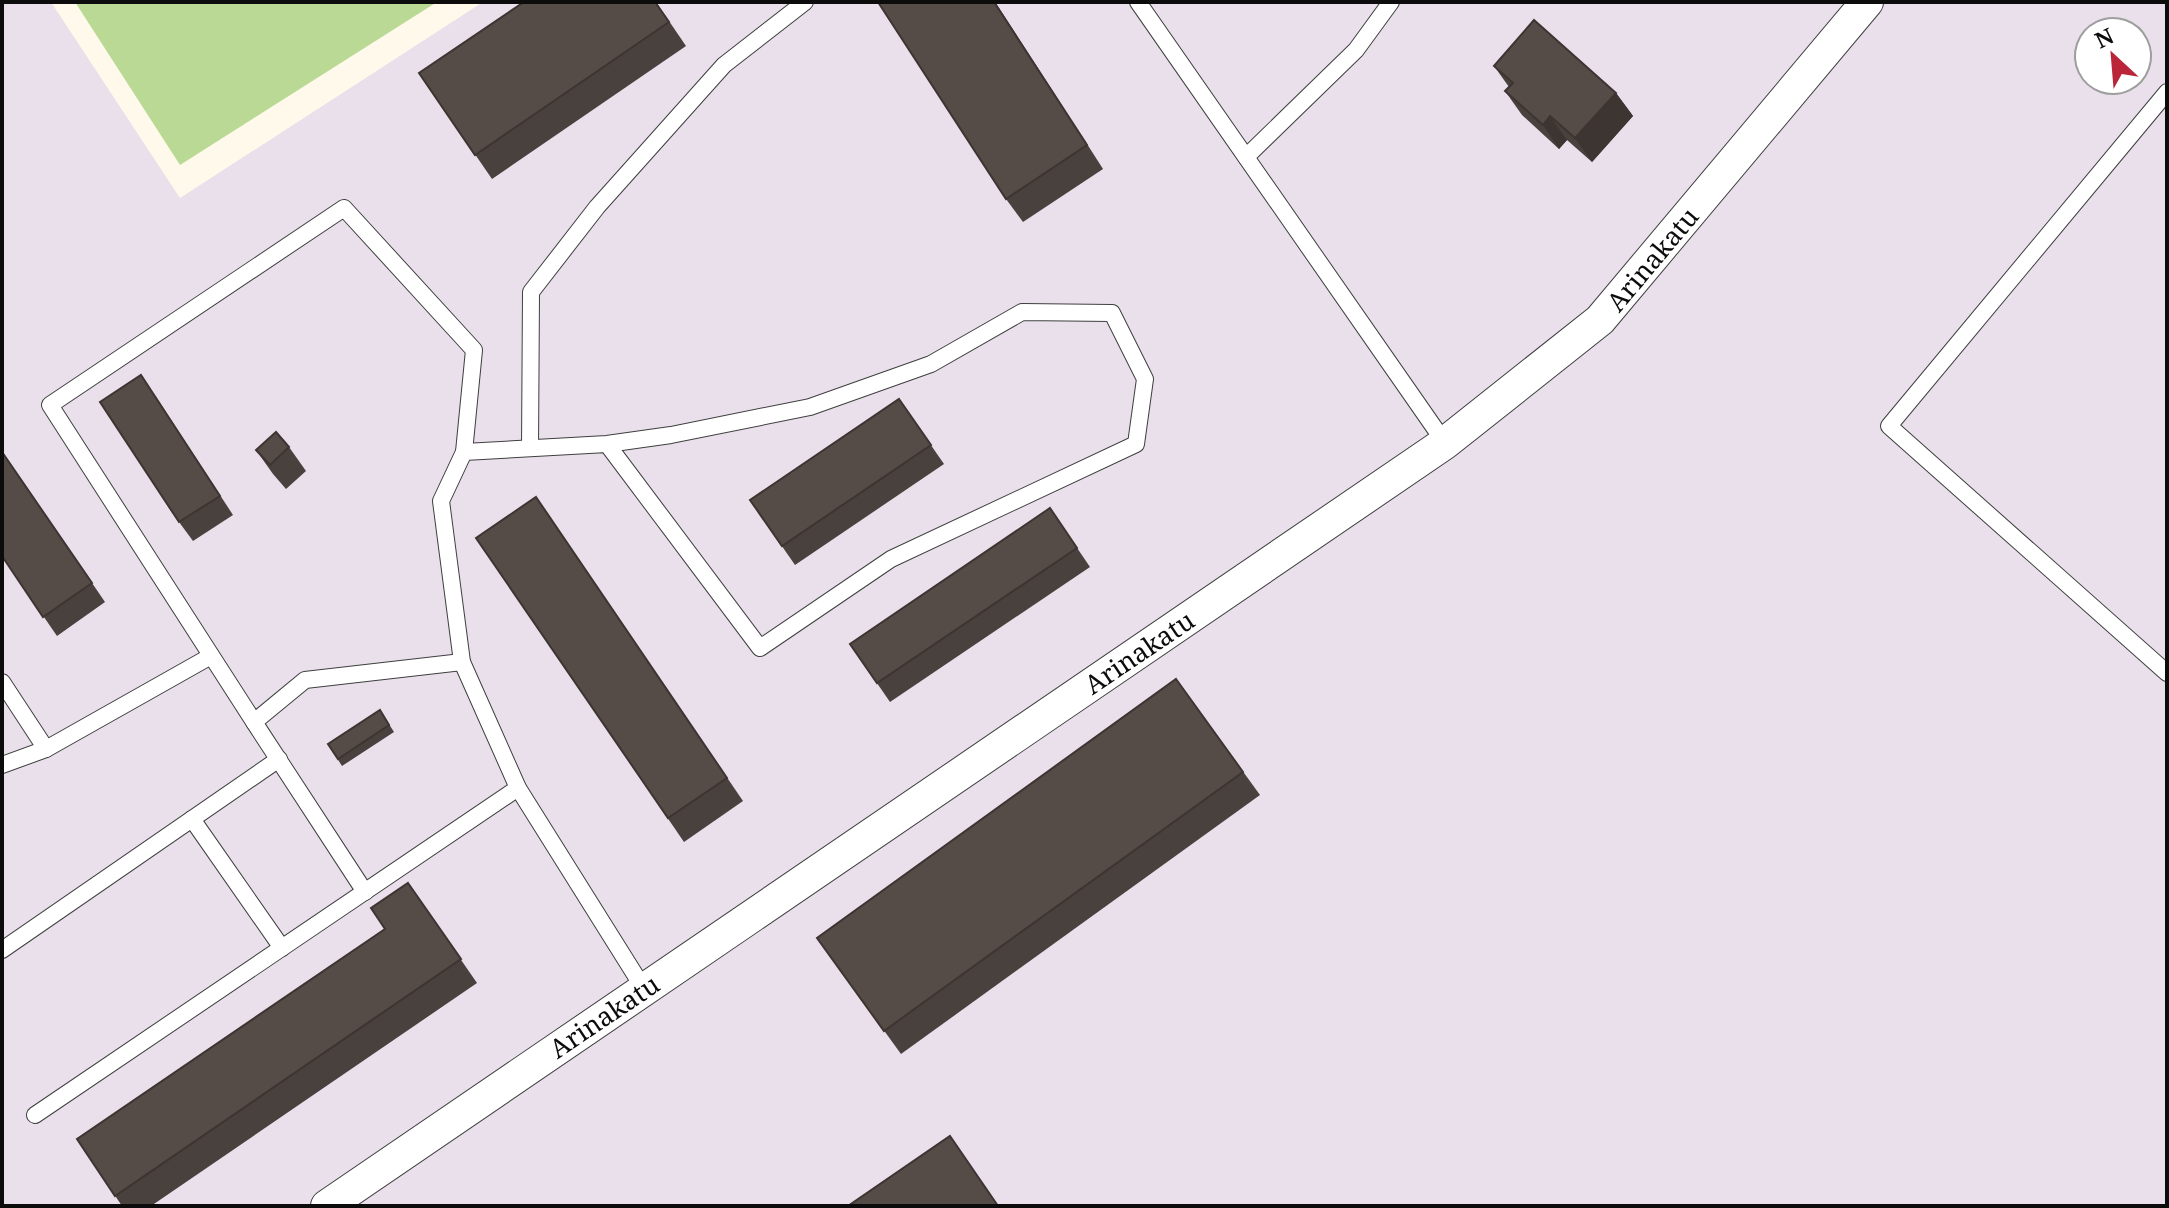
<svg xmlns="http://www.w3.org/2000/svg" width="2169" height="1208" font-family="'Noto Serif',serif">
<style>
.industrial{fill:#e9e0eb;fill-rule:evenodd}
.forest{fill:#bad995}
.lines{fill:none;stroke-linecap:round;stroke-linejoin:round}
.lane-casing{stroke:#3f3f3f;stroke-width:18}
.street-casing{stroke:#3f3f3f;stroke-width:34}
.lane{stroke:#fff;stroke-width:16}
.street{stroke:#fff;stroke-width:32}
.wall{fill:#49413e}
.shaded-wall{fill:#3c3532}
.building{fill:#554c48;stroke:#3c3532;stroke-width:2}
.labels{text-anchor:middle;dominant-baseline:central;stroke-width:8;stroke-linejoin:round;paint-order:stroke}
.street-label{font-size:26px;fill:#0c0c0c;stroke:#fff}
</style>
<rect width="100%" height="100%" fill="#fff9eb"/>
<path class="industrial" d="M2,2H51L180,198L483,2H2167V1206H2ZM2089,32H2137V80H2089Z"/>
<path class="forest" d="M75,2H437L180,165Z"/>
<g class="lines">
<defs>
<g id="lane">
<path d="M1138,2L1445,443"/>
<path d="M2167,92L1889,426L2167,673"/>
<path d="M1246,157L1356,50L1391,2"/>
<path d="M607,444L760,648L891,559L1136,444L1145,379L1112,313L1022,312L931,364L810,407L671,435L607,444L464,452L441,501L462,662L518,788L644,989"/>
<path d="M530,448L531,292L597,207L724,65L805,2"/>
<path d="M2,682L46,749"/>
<path d="M254,722L50,405L344,208L474,350L464,452"/>
<path d="M2,765L46,749L211,656"/>
<path d="M192,819L282,948"/>
<path d="M365,892L254,722L305,680L462,662"/>
<path d="M2,950L279,759"/>
<path d="M35,1115L518,788"/>
</g>
<path id="street" d="M327,1206L1445,443L1600,320L1867,2"/>
</defs>
<use href="#lane" class="lane-casing"/>
<use href="#street" class="street-casing"/>
<use href="#lane" class="lane"/>
<use href="#street" class="street"/>
</g>
<g class="wall">
<path d="M656,2L686,46L492,179L419,73Z"/>
<path d="M995,2L1103,169L1023,222L1006,199Z"/>
<path d="M1494,66L1616,93L1633,116L1592,162L1567,140L1559,149L1522,115L1505,91L1509,87Z"/>
<path d="M154,394L233,515L193,541L179,522Z"/>
<path d="M899,399L944,464L795,565L750,500Z"/>
<path d="M289,447L306,471L286,489L273,474L256,450Z"/>
<path d="M2,451L105,602L57,636L2,556Z"/>
<path d="M536,497L743,801L684,842L476,538Z"/>
<path d="M1050,508L1090,567L890,702L850,644Z"/>
<path d="M1176,679L1260,795L901,1054L817,938Z"/>
<path d="M380,710L394,732L342,766L328,744Z"/>
<path d="M408,883L477,983L151,1206H122L77,1139L385,929Z"/>
</g>
<g class="shaded-wall">
<path d="M994,2H995L1103,169L1087,145Z"/>
<path d="M1616,93L1633,116L1592,162L1575,138Z"/>
<path d="M1550,116L1567,140L1559,149L1543,125Z"/>
</g>
<g class="building">
<path d="M524,2H655L669,22L475,155L419,73Z"/>
<path d="M878,2H994L1087,145L1006,199Z"/>
<path d="M1534,20L1616,93L1575,138L1550,116L1543,125L1505,91L1513,83L1494,66Z"/>
<path d="M141,375L220,496L179,522L100,402Z"/>
<path d="M899,399L931,445L782,546L750,500Z"/>
<path d="M276,432L289,447L270,465L256,450Z"/>
<path d="M2,452L92,583L43,617L2,556Z"/>
<path d="M536,497L727,778L668,818L476,538Z"/>
<path d="M1050,508L1077,548L877,683L850,644Z"/>
<path d="M1176,679L1243,772L884,1031L817,938Z"/>
<path d="M380,710L389,725L338,759L328,744Z"/>
<path d="M408,883L461,959L115,1196L77,1139L385,929L371,908Z"/>
<path d="M950,1136L998,1206H848Z"/>
</g>
<g class="labels">
<g class="street-label">
<text transform="translate(1652 259) rotate(-50)">Arinakatu</text>
<text transform="translate(1139 652) rotate(-34)">Arinakatu</text>
<text transform="translate(604 1016) rotate(-34)">Arinakatu</text>
</g>
</g>
<rect width="2169" height="1208" fill="none" stroke="#0c0c0c" stroke-width="8"/>
<g transform="translate(2113 56) rotate(334)"><circle r="38" fill="#ffffff" stroke="#9e9e9e" stroke-width="2"/>
<path d="M0-6L14 30L0 20L-14 30Z" fill="#bb253a"/>
<text y="-12" font-size="22" font-weight="bold" text-anchor="middle" fill="#0c0c0c">N</text>
</g>
</svg>
